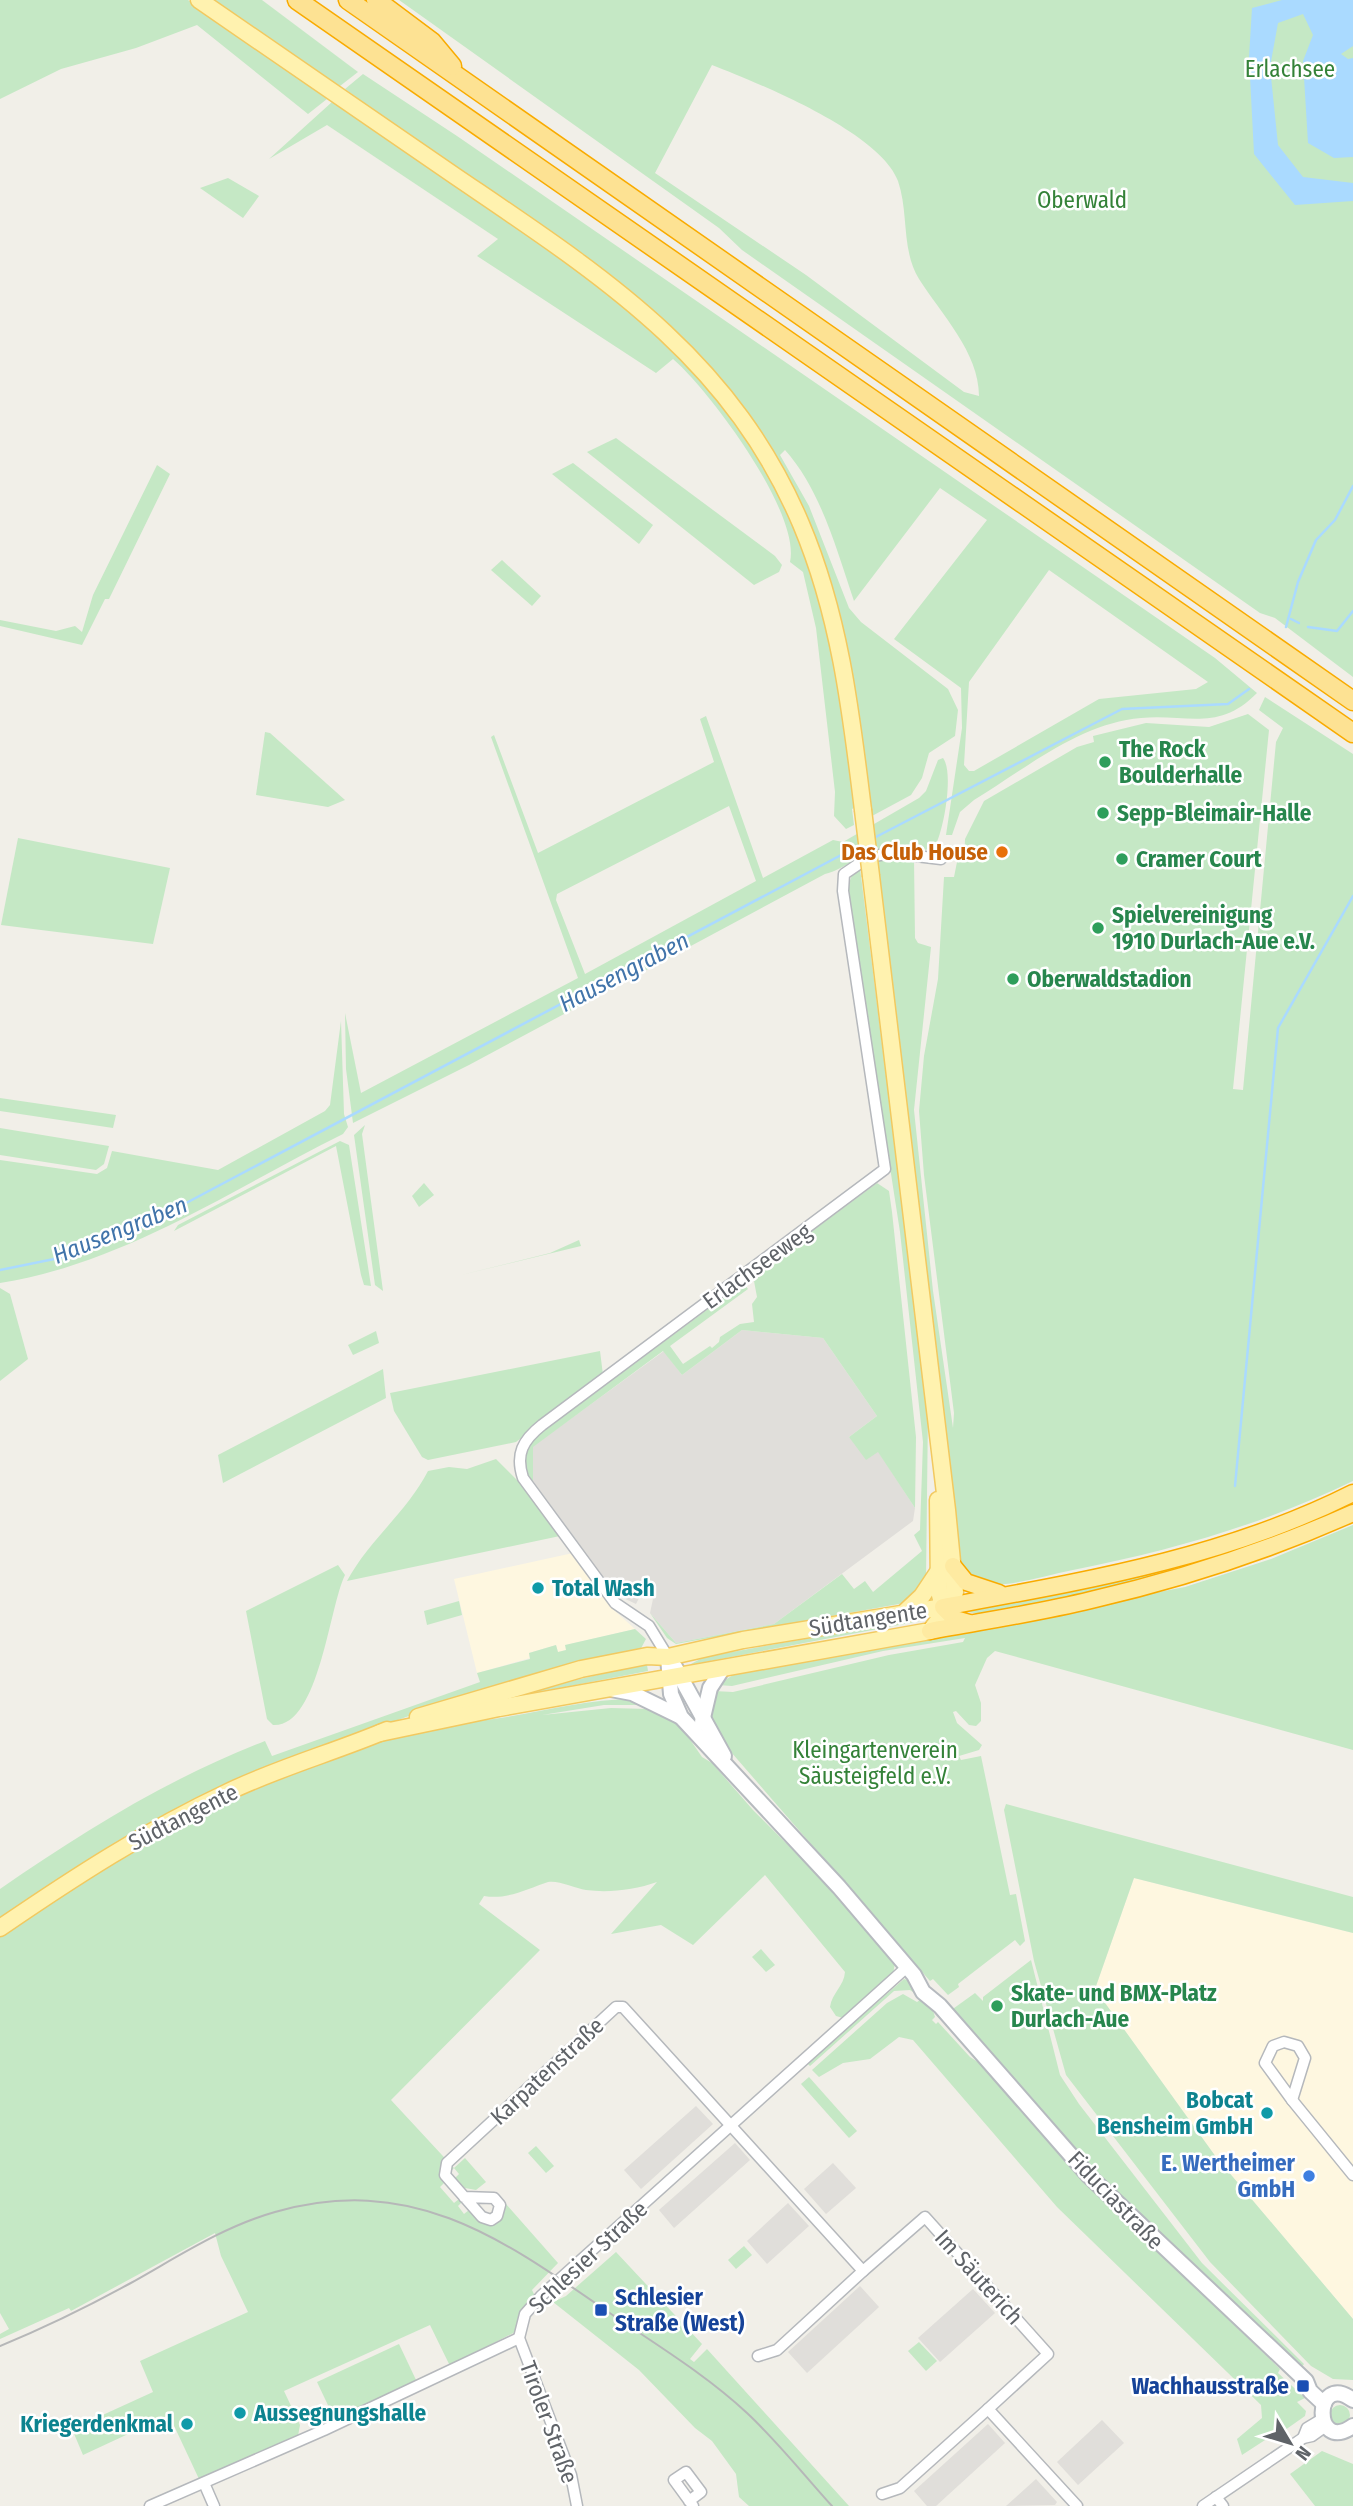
<svg xmlns="http://www.w3.org/2000/svg" width="1353" height="2506" font-family="'Fira Sans Condensed',sans-serif">
<style>
.commercial{fill:#fef7e0}
.industrial{fill:#e0deda}
.green{fill:#c5e8c5;fill-rule:evenodd}
.water{fill:#aadaff}
.lines{fill:none;stroke-linecap:round;stroke-linejoin:round}
.stream{stroke:#aadaff;stroke-width:2.5}
.minor-casing{stroke:#b5b8bc;stroke-width:13}
.secondary-casing{stroke:#b6babf;stroke-width:18}
.primary-casing{stroke:#f2c960;stroke-width:19}
.trunk-casing{stroke:#f9ab00;stroke-width:19}
.motorway-casing{stroke:#f9ab00;stroke-width:21}
.minor{stroke:#fff;stroke-width:10}
.secondary{stroke:#fff;stroke-width:14}
.primary{stroke:#fff2af;stroke-width:16}
.trunk{stroke:#feeaa1;stroke-width:16}
.motorway{stroke:#fde293;stroke-width:18}
.tram{stroke:#b6b7b8;stroke-width:2}
.primary-bridge-casing{stroke:#f2c960;stroke-width:19;stroke-linecap:butt}
.primary-bridge{stroke:#fff2af;stroke-width:16}
.leisure-dot{fill:#2e9e5b;stroke:#fff;stroke-width:2.5}
.food-dot{fill:#e8710a;stroke:#fff;stroke-width:2.5}
.culture-dot{fill:#0f9aa8;stroke:#fff;stroke-width:2.5}
.shop-dot{fill:#3f7fe0;stroke:#fff;stroke-width:2.5}
.transit-dot{fill:#1a4fb4;stroke:#fff;stroke-width:2.5}
.labels{text-anchor:middle;dominant-baseline:central;stroke-width:5;stroke-linejoin:round;paint-order:stroke}
.park-label{font-size:23px;fill:#348238;stroke:#fff}
.leisure-label{font-size:23px;font-weight:bold;fill:#27864d;stroke:#fff;text-anchor:start}
.food-label{font-size:23px;font-weight:bold;fill:#c56008;stroke:#fff;text-anchor:end}
.street-label{font-size:23px;fill:#5f6368;stroke:#fff}
.culture-label{font-size:23px;font-weight:bold;fill:#0d838f;stroke:#fff;text-anchor:start}
.shop-label{font-size:23px;font-weight:bold;fill:#366cbe;stroke:#fff;text-anchor:end}
.transit-label{font-size:23px;font-weight:bold;fill:#164399;stroke:#fff;text-anchor:start}
.water-label{font-size:24px;font-style:italic;fill:#4174aa;stroke:#fff}
</style>
<rect width="100%" height="100%" fill="#f1efe8"/>
<g class="commercial">
<path d="M573,1553L616,1612L635,1629L566,1645V1650L558,1652L556,1645L529,1653L530,1658L477,1673L454,1579Z"/>
<path d="M1134,1878L1353,1933V2319L1216,2157L1095,1989Z"/>
</g>
<g class="industrial">
<path d="M742,1330L823,1338L877,1416L849,1437L878,1451L915,1508L913,1521L774,1624L676,1643L650,1613L653,1599L641,1594L636,1604L617,1595L533,1481L532,1447L664,1351L682,1375Z"/>
<path d="M696,2106L713,2124L641,2189L624,2170Z"/>
<path d="M735,2143L750,2160L674,2228L659,2210Z"/>
<path d="M833,2163L856,2188L826,2214L804,2189Z"/>
<path d="M788,2203L809,2226L767,2264L747,2241Z"/>
<path d="M860,2286L879,2307L807,2373L788,2352Z"/>
<path d="M973,2289L995,2313L940,2362L918,2338Z"/>
<path d="M1102,2420L1124,2443L1078,2485L1057,2462Z"/>
<path d="M988,2424L1005,2443L936,2506H927L914,2491Z"/>
<path d="M1036,2479L1057,2502L1055,2505L1006,2506Z"/>
</g>
<g class="green">
<path d="M0,0H188L314,86L313,89L327,99L308,114L197,25L136,48L61,69L0,99Z"/>
<path d="M208,0H262L358,72L340,86Z"/>
<path d="M399,0H1353V677L1275,618L1260,613L742,250L719,228ZM712,65C758,83 880,132 898,181C909,213 901,250 919,279C941,314 979,352 979,396L964,392L806,275L655,173Z"/>
<path d="M363,74L457,136L1215,658L1257,693C1219,732 1188,714 1141,718C1080,723 1025,769 974,800L960,812L952,835H946L962,728L961,688L894,639L987,520L940,488L854,601C837,551 821,490 785,450L780,455L809,506L849,608L861,622L948,689L958,710L955,736L929,753L922,778L911,795L872,816L867,799L853,684L828,573L797,499L710,369L679,336L615,280L362,105L363,102L345,89ZM1049,570L1208,682L1196,689L1099,699L974,771H969L964,765L969,682Z"/>
<path d="M332,102L349,113L351,111L607,288L700,375L755,450L797,529L835,652L856,807L852,809L854,825L846,829L834,816L835,792L816,628L803,572L790,562C801,513 710,391 673,359L656,373L477,256L498,239L327,125L269,159Z"/>
<path d="M228,178L259,196L243,218L200,188Z"/>
<path d="M616,438L775,556L782,565L779,572L754,585L587,452Z"/>
<path d="M573,463L653,525L639,544L552,474Z"/>
<path d="M157,465L170,474L109,599H105L82,645L0,626V620L56,631L75,626L82,632L93,595Z"/>
<path d="M502,560L541,596L532,606L491,570Z"/>
<path d="M1265,697L1353,754V1481C1261,1525 1173,1550 1073,1570C1044,1576 1013,1586 984,1585L959,1566L956,1517L949,1489L877,858L914,859L915,938L918,943L931,947L914,1110L933,1291L953,1428L954,1413L924,1175L919,1111L924,1056L938,979L944,877H954L957,862H964L965,839L984,801L1077,747L1094,742L1093,736L1146,723L1209,727L1248,714L1269,730L1233,1089L1243,1090L1276,742L1283,728L1259,710Z"/>
<path d="M706,716L763,878L833,840L843,842L919,798L926,791L938,760L943,758C954,772 944,830 935,846C919,856 898,847 881,850C861,853 845,869 825,874L469,1065L353,1123L346,1069L345,1013L361,1093L578,978L491,737L494,735L538,853L714,762L700,719ZM729,806L756,881L585,974L556,900L557,894Z"/>
<path d="M265,732L270,733L345,800L328,807L256,795Z"/>
<path d="M18,838L170,868L153,944L1,925Z"/>
<path d="M860,868L928,1412L926,1580L908,1601L899,1604L676,1644L667,1638L650,1613L676,1643L774,1624L842,1574L854,1589L865,1581L873,1592L922,1551L914,1535L920,1530L923,1442L900,1232L847,889L852,875Z"/>
<path d="M341,1021L344,1114L348,1127L343,1134C232,1189 125,1263 0,1283V1160L97,1174L107,1168L112,1151L218,1170L325,1111L330,1105Z"/>
<path d="M0,1098L116,1115L113,1128L0,1111Z"/>
<path d="M365,1125L362,1134L383,1291L375,1285L354,1135Z"/>
<path d="M0,1128L109,1146L104,1164L96,1170L0,1155Z"/>
<path d="M340,1141L349,1145L371,1286L364,1285L361,1275L336,1146L174,1231L178,1225Z"/>
<path d="M424,1183L434,1195L419,1207L412,1196Z"/>
<path d="M877,1183L889,1191L892,1212L916,1437L915,1508L878,1452L866,1460L849,1437L877,1416L823,1338L742,1330L682,1375L663,1351L533,1447V1481C521,1469 523,1451 533,1439L743,1283L748,1289L670,1346L683,1364L710,1346L712,1348L719,1342L720,1337L740,1324L754,1322L752,1304L757,1297L754,1281L757,1272Z"/>
<path d="M579,1240L581,1246L461,1275L550,1253Z"/>
<path d="M0,1288L10,1294L28,1359L0,1381Z"/>
<path d="M376,1331L379,1343L353,1355L348,1345Z"/>
<path d="M600,1351L603,1375L516,1442L428,1460L422,1457L394,1411L390,1393Z"/>
<path d="M383,1369L386,1398L223,1483L218,1455Z"/>
<path d="M496,1459L519,1482L560,1536L347,1581C369,1540 407,1512 428,1471L449,1467L467,1469Z"/>
<path d="M1353,1500V1506L1250,1549L1097,1593L981,1614L967,1612L1024,1599Z"/>
<path d="M1353,1525V1750L995,1651L987,1658L975,1685L981,1703V1721L976,1726L969,1725L956,1711L953,1712L957,1723L982,1745L979,1750L959,1756L961,1760L981,1756L1010,1895L1016,1894L1025,1941L1020,1946L1015,1940L958,1984L959,1987L948,1995L933,1979L930,1981L731,1752L711,1718L714,1691L733,1692L889,1655L963,1642L965,1638L883,1651L732,1686L717,1685L738,1672L1185,1587L1271,1559Z"/>
<path d="M338,1565L345,1575C329,1607 319,1728 273,1725L267,1719L246,1611Z"/>
<path d="M459,1601L462,1615L427,1625L424,1611Z"/>
<path d="M932,1616L920,1621L689,1665L704,1657L849,1631L881,1621Z"/>
<path d="M635,1629L646,1639L639,1652L461,1697L280,1763L0,1921V1889C84,1831 169,1778 265,1741L272,1756L480,1682L477,1673L530,1659L529,1653L556,1645L558,1652L566,1650L565,1645Z"/>
<path d="M647,1665L648,1671L456,1708L636,1666Z"/>
<path d="M634,1699L647,1705H604L542,1715L611,1708L649,1709L655,1706L680,1725L702,1757L712,1763L753,1810L829,1886L895,1963L893,1974L843,2018L836,2016L830,2007C832,1993 844,1986 845,1972L765,1875L693,1945L661,1925L611,1934L657,1882C635,1890 608,1893 586,1890C575,1888 558,1880 548,1882C527,1889 507,1900 484,1896L479,1904L540,1950L391,2100L454,2168L465,2158L486,2182L476,2190L465,2188L454,2179L459,2174L454,2168L443,2179L445,2182L440,2187L454,2203L459,2199L462,2202L458,2206L464,2214L469,2210L482,2222L502,2215L506,2204L558,2263L532,2290L535,2296L520,2313L515,2332L450,2366L430,2325L284,2391L300,2425L298,2436L199,2479L169,2415L83,2455L72,2429L153,2392L140,2361L248,2312L221,2256L215,2233L71,2311L69,2308L0,2339V2334L9,2329L0,2313V1936C121,1849 267,1768 413,1731C444,1723 476,1722 507,1717C549,1710 591,1699 634,1699Z"/>
<path d="M1006,1804L1353,1897V1933L1134,1878L1095,1989L1216,2157L1353,2319V2380L1333,2379L1311,2366L1210,2262L1066,2075L1034,1961L1004,1810Z"/>
<path d="M761,1949L775,1965L766,1972L752,1957Z"/>
<path d="M1031,1960L1060,2075L1079,2104L1202,2263L1304,2364L1301,2368L1104,2183L950,2011L975,1993L983,2001V1997Z"/>
<path d="M904,1979L910,1981L916,1994L910,1990L894,1991L810,2066L807,2063Z"/>
<path d="M903,1994L917,2002L923,1998L932,2007L935,2017L932,2020L936,2024L938,2022L970,2057L981,2064L1093,2189L1280,2369L1278,2373L1305,2398L1297,2402L1306,2411L1305,2416L1278,2435L1276,2433L1242,2455L1237,2439L1262,2418L1261,2405L1057,2207L913,2040L899,2037L870,2059L843,2063L819,2077L812,2070L887,2003Z"/>
<path d="M809,2077L857,2131L849,2138L801,2084Z"/>
<path d="M536,2146L554,2166L546,2173L528,2153Z"/>
<path d="M744,2246L752,2255L736,2269L728,2260Z"/>
<path d="M616,2252L702,2344L690,2359L694,2362L707,2349L849,2506H749L739,2497L736,2474L712,2441L695,2428L639,2370L553,2302L566,2296Z"/>
<path d="M919,2342L937,2361L926,2371L908,2351Z"/>
<path d="M399,2344L417,2382L335,2420L317,2382Z"/>
<circle cx="1340" cy="2415" r="10"/>
<path d="M1322,2451L1353,2464V2506H1315L1290,2474Z"/>
</g>
<path class="water" d="M1282,0H1353V46L1341,54L1348,59L1353,58V157L1334,158L1308,143L1303,61L1313,35L1303,14L1278,23L1270,67L1278,145L1303,177L1353,183V201L1295,205L1254,154L1249,57L1252,8Z"/>
<g class="lines">
<g class="stream">
<path d="M1291,619L1299,623"/>
<path d="M1286,627L1298,582L1316,540L1335,520L1353,486"/>
<path d="M1308,627L1337,631L1353,611"/>
<path d="M872,839L1122,709L1228,704L1249,689"/>
<path d="M0,1270L64,1257L126,1235L860,845"/>
<path d="M1235,1486L1278,1028L1353,896"/>
</g>
<defs>
<g id="minor">
<path d="M668,1657L649,1626L615,1603L523,1478C515,1454 523,1440 542,1425L885,1169L843,891L844,874L869,857L891,853L941,859"/>
<path d="M1284,2042L1298,2046L1305,2058L1292,2100L1265,2063L1273,2046Z"/>
<path d="M1292,2100L1353,2175"/>
<path d="M464,2197L494,2198L500,2205L497,2216L491,2220L482,2217L445,2175L447,2163L616,2007H623L863,2271L925,2217L1048,2354L988,2409L1077,2506"/>
<path d="M758,2356L777,2350L863,2271"/>
<path d="M1303,2438L1307,2428L1322,2419"/>
<path d="M204,2483L214,2506"/>
<path d="M882,2494L900,2488L988,2409"/>
<path d="M1216,2497L1223,2506"/>
<path d="M689,2501L701,2492L686,2472L674,2480L693,2506"/>
<path d="M150,2506L324,2430L519,2338"/>
<path d="M577,2506L571,2475L519,2338L525,2314L541,2296L907,1967"/>
<path d="M1203,2506L1303,2438L1312,2436L1326,2426"/>
</g>
<g id="secondary">
<path d="M668,1657L671,1694L681,1717L839,1887L914,1975L923,1992L940,2006L1089,2176L1306,2381L1310,2391L1324,2404"/>
<path d="M675,1667L724,1756"/>
<path d="M611,1689L632,1693L679,1716"/>
<path d="M702,1722L710,1688L723,1668"/>
<path d="M1353,2400C1313,2370 1312,2455 1353,2426"/>
</g>
<g id="primary">
<path d="M199,0C284,59 370,117 455,176C599,274 730,356 801,524C840,616 851,712 863,810"/>
<path d="M906,1611L922,1596L938,1572"/>
<path d="M418,1717L581,1669L647,1656L668,1657L743,1640L943,1607L939,1591L938,1500"/>
<path d="M380,1733L499,1708L930,1631L951,1605L955,1592L947,1510L871,876"/>
<path d="M0,1928C73,1878 147,1830 228,1792C280,1767 335,1752 387,1730"/>
</g>
<g id="trunk">
<path d="M953,1566L966,1582L999,1593"/>
<path d="M969,1623L955,1619L943,1607C1084,1581 1224,1558 1353,1493"/>
<path d="M930,1631C983,1621 1038,1613 1091,1600C1182,1579 1268,1551 1353,1513"/>
</g>
<g id="motorway">
<path d="M297,0L1353,733"/>
<path d="M348,0L1353,701"/>
<path d="M376,0L432,42L452,66"/>
</g>
</defs>
<use href="#minor" class="minor-casing"/>
<use href="#secondary" class="secondary-casing"/>
<use href="#primary" class="primary-casing"/>
<use href="#trunk" class="trunk-casing"/>
<use href="#motorway" class="motorway-casing"/>
<use href="#minor" class="minor"/>
<use href="#secondary" class="secondary"/>
<use href="#primary" class="primary"/>
<use href="#trunk" class="trunk"/>
<use href="#motorway" class="motorway"/>
<path class="tram" d="M0,2346C44,2328 87,2307 129,2284C176,2258 222,2227 275,2212C409,2174 497,2235 601,2307C650,2341 703,2372 747,2413C777,2441 804,2475 832,2506"/>
<defs>
<path id="primary-bridge" d="M863,810L871,876"/>
</defs>
<use href="#primary-bridge" class="primary-bridge-casing"/>
<use href="#primary-bridge" class="primary-bridge"/>
</g>
<g class="leisure-dot">
<circle cx="1105" cy="762" r="7"/>
<circle cx="1103" cy="813" r="7"/>
<circle cx="1122" cy="859" r="7"/>
<circle cx="1098" cy="928" r="7"/>
<circle cx="1013" cy="979" r="7"/>
<circle cx="997" cy="2006" r="7"/>
</g>
<circle class="food-dot" cx="1002" cy="852" r="7"/>
<g class="culture-dot">
<circle cx="538" cy="1588" r="7"/>
<circle cx="1267" cy="2113" r="7"/>
<circle cx="240" cy="2413" r="7"/>
<circle cx="187" cy="2424" r="7"/>
</g>
<circle class="shop-dot" cx="1309" cy="2176" r="7"/>
<g class="transit-dot">
<rect x="594" y="2303" width="14" height="14" rx="3.5"/>
<rect x="1296" y="2379" width="14" height="14" rx="3.5"/>
</g>
<g class="labels">
<g class="park-label">
<text x="1290" y="69">Erlachsee</text>
<text x="1082" y="200">Oberwald</text>
<text x="875" y="1750">Kleingartenverein<tspan x="875" dy="26">Säusteigfeld e.V.</tspan></text>
</g>
<g class="leisure-label">
<text x="1119" y="749">The Rock<tspan x="1119" dy="26">Boulderhalle</tspan></text>
<text x="1117" y="813">Sepp-Bleimair-Halle</text>
<text x="1136" y="859">Cramer Court</text>
<text x="1112" y="915">Spielvereinigung<tspan x="1112" dy="26">1910 Durlach-Aue e.V.</tspan></text>
<text x="1027" y="979">Oberwaldstadion</text>
<text x="1011" y="1993">Skate- und BMX-Platz<tspan x="1011" dy="26">Durlach-Aue</tspan></text>
</g>
<g class="food-label">
<text x="988" y="852">Das Club House</text>
</g>
<g class="street-label">
<text transform="translate(757 1266) rotate(-36)">Erlachseeweg</text>
<text transform="translate(868 1619) rotate(-9)">Südtangente</text>
<text transform="translate(183 1817) rotate(-27)">Südtangente</text>
<text transform="translate(547 2071) rotate(-43)">Karpatenstraße</text>
<text transform="translate(1116 2200) rotate(46)">Fiduciastraße</text>
<text transform="translate(588 2257) rotate(-43)">Schlesier Straße</text>
<text transform="translate(979 2277) rotate(48)">Im Säuterich</text>
<text transform="translate(549 2422) rotate(70)">Tiroler Straße</text>
</g>
<g class="culture-label">
<text x="552" y="1588">Total Wash</text>
<text x="1253" y="2100" text-anchor="end">Bobcat<tspan x="1253" dy="26">Bensheim GmbH</tspan></text>
<text x="254" y="2413">Aussegnungshalle</text>
<text x="173" y="2424" text-anchor="end">Kriegerdenkmal</text>
</g>
<g class="shop-label">
<text x="1295" y="2163">E. Wertheimer<tspan x="1295" dy="26">GmbH</tspan></text>
</g>
<g class="transit-label">
<text x="615" y="2297">Schlesier<tspan x="615" dy="26">Straße (West)</tspan></text>
<text x="1289" y="2386" text-anchor="end">Wachhausstraße</text>
</g>
<g class="water-label">
<text transform="translate(624 972) rotate(-28)">Hausengraben</text>
<text transform="translate(120 1230) rotate(-22)">Hausengraben</text>
</g>
</g>
<g transform="translate(1290 2443) rotate(128)" stroke="#ffffff" stroke-width="5" paint-order="stroke">
<path d="M0-5L12 26L0 18L-12 26Z" fill="#5f6368"/>
<text y="-10" font-size="19" font-weight="bold" text-anchor="middle" fill="#5f6368">N</text>
</g>
</svg>
